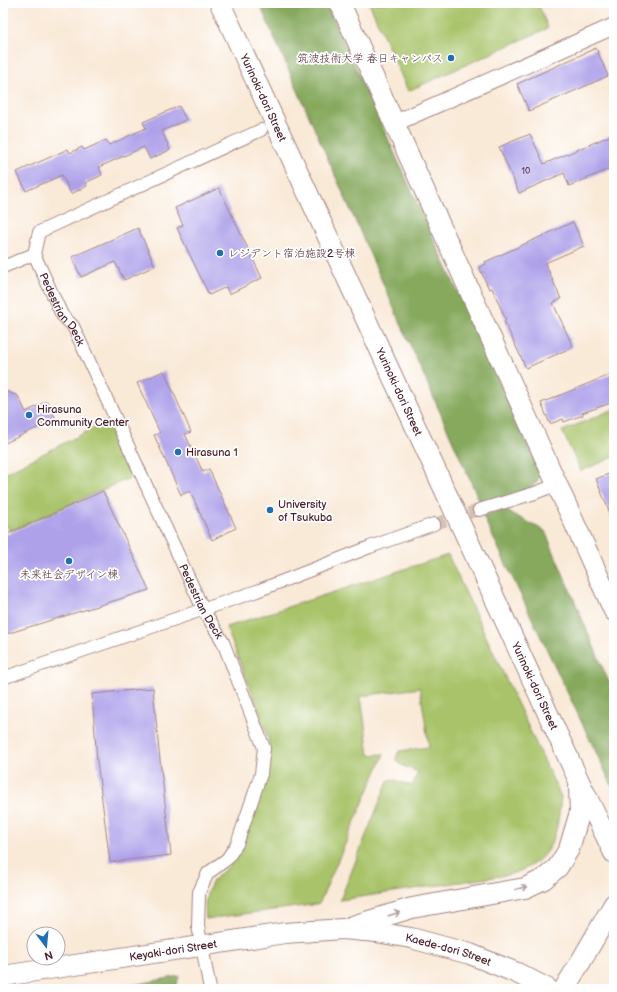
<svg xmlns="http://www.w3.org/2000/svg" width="617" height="992" font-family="'Balsamiq Sans','Klee One',sans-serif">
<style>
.green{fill:#a8c369;stroke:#79714a}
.forest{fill:#86a95d;stroke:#686444}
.building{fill:#aea1ea}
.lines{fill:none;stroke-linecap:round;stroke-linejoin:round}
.pedestrian-tunnel{stroke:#d6c1b5;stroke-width:12;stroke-dasharray:12 6;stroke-linecap:butt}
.pedestrian-casing{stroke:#a28481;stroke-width:14}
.minor-casing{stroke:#a28481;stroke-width:18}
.tertiary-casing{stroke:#a28481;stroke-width:22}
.pedestrian{stroke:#fff;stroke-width:12}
.minor{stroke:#fff;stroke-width:16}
.tertiary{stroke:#fff;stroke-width:20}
.oneway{stroke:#ae9aa0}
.poi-dot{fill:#1f6fb2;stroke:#fff;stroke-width:1.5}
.labels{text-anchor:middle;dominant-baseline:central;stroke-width:3.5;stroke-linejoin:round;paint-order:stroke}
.number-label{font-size:9px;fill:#63405b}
.poi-label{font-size:11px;fill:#4a1f2b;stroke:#fff;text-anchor:start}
.street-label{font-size:11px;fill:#4a1f2b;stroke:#fff}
</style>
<rect width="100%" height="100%" fill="#fff"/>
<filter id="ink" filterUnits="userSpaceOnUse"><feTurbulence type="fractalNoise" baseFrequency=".025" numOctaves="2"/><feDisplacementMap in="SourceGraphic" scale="8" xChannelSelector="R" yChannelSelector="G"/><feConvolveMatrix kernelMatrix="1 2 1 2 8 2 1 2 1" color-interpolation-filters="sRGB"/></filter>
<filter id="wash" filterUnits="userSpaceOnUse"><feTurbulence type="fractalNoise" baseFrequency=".012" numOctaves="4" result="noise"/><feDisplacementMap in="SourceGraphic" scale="16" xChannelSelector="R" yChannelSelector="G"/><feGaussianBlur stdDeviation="0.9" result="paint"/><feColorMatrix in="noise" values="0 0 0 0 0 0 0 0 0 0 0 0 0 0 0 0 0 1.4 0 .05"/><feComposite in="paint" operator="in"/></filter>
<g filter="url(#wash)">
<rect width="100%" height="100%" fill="#f9e9d7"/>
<g class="green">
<path d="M369,3H538L548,28L408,91Z"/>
<path d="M614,409V457L581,471L562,431Z"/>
<path d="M106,422L132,477L10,531L6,524L3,525V474Z"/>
<path d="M448,555L561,797C557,838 552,863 507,875L340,900L388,781L392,779L412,786L418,772L401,765L396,759L399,751L429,747L420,688L361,696L369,755L384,754L319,904L206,919L205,904L208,891L214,879L234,862L241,849L261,789L268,764L269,742L257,706L226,627Z"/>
</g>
<g class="forest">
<path d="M259,3H326L540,472L537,482L529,489L481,505Z"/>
<path d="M503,509L545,531L608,680L614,690V790L483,516Z"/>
<path d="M179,976L176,989H113Z"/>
</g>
<g id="blocks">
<g class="building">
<path d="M596,48L608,76L529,111L517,84Z"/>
<path d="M179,106L186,120L162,131L170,150L150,159L144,147L99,167L102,175L85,183L87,186L71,194L62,175L26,191L17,172L68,149L70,153L82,147L84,150L106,140L109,145L146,128L143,122Z"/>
<path d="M530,134L544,164L614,134V167L569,186L564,173L519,193L499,147Z"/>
<path d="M219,188L262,278L229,294L226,287L209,295L177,228L183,225L175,208Z"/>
<path d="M573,222L584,246L545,263L561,299L553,303L573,347L526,368L504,321L506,320L492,288L489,289L479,267L486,264L485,262Z"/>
<path d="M138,228L155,266L124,280L115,262L81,277L72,257Z"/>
<path d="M164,371L191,432L185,434L203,472L209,469L236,528L212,540L190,491L181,495L154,435L160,433L137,383Z"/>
<path d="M614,373V402L582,413L583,415L564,422L563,419L550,424L541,403Z"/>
<path d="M3,390L18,396L26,412L47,401L56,419L3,444Z"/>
<path d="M614,472V521H613L596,479Z"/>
<path d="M103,491L149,590L3,635V536Z"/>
<path d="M153,688L159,751L171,855L110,862L97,761L92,694Z"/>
</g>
</g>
</g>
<g filter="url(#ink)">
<use href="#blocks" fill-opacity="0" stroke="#a28481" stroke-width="1"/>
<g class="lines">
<path class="pedestrian-tunnel" d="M434,524L479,510"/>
<defs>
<g id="pedestrian">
<path d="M34,254L39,232L261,130"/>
<path id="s1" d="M3,267L34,254L62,315L73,326L203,609L223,642L264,748L261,774L237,844L227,859L208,873L199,892L198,926L210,989"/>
<path d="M479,510L535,493L558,484"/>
<path d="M3,678L257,591L370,547L434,524"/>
</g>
<path id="minor" d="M395,123L614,26"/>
<g id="tertiary">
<path id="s2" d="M220,3L579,781L614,853"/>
<path d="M340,3L614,611"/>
<path d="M352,926L412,908L525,888L544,879L558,867L569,849L580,812L579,787"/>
<path id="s3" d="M3,976L285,933L343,929L376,932L411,938L470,954L517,973L548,989"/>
<path d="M564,989L580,963L614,904"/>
</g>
</defs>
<use href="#pedestrian" class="pedestrian-casing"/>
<use href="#minor" class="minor-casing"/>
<use href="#tertiary" class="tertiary-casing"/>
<use href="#pedestrian" class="pedestrian"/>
<use href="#minor" class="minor"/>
<use href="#tertiary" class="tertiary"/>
</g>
<defs><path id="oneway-shaft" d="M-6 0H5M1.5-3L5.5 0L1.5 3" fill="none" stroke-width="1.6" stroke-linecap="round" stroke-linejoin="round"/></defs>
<g class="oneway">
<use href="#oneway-shaft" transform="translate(521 888) rotate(-14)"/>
<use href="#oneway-shaft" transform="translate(394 914) rotate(-17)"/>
</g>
</g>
<g class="poi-dot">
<circle cx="451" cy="58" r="4"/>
<circle cx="220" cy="253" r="4"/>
<circle cx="29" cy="415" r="4"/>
<circle cx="178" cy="452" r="4"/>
<circle cx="270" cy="510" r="4"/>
<circle cx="69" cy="561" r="4"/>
</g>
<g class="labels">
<g class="number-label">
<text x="526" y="171">10</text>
</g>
<g class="poi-label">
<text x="443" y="58" text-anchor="end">筑波技術大学 春日キャンパス</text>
<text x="228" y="253">レジデント宿泊施設2号棟</text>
<text x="37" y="409">Hirasuna<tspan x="37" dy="13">Community Center</tspan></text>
<text x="186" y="452">Hirasuna 1</text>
<text x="278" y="504">University<tspan x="278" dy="13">of Tsukuba</tspan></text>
<text x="69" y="574" text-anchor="middle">未来社会デザイン棟</text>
</g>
<g class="street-label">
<text stroke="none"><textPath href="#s2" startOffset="104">Yurinoki-dori Street</textPath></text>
<text stroke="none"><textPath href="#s1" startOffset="96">Pedestrian Deck</textPath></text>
<text stroke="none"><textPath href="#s2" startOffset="428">Yurinoki-dori Street</textPath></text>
<text stroke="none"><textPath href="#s1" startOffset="420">Pedestrian Deck</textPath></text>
<text stroke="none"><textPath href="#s2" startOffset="752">Yurinoki-dori Street</textPath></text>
<text stroke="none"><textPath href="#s3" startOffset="172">Keyaki-dori Street</textPath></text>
<text stroke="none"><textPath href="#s3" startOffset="451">Kaede-dori Street</textPath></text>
</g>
</g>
<rect width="617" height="992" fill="none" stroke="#fff" stroke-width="16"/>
<g transform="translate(46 946) rotate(164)"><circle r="19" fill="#ffffff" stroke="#b7a5aa"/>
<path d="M0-3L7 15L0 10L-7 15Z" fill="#1f6fb2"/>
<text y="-6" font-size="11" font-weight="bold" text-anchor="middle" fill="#4a1f2b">N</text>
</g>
</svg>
